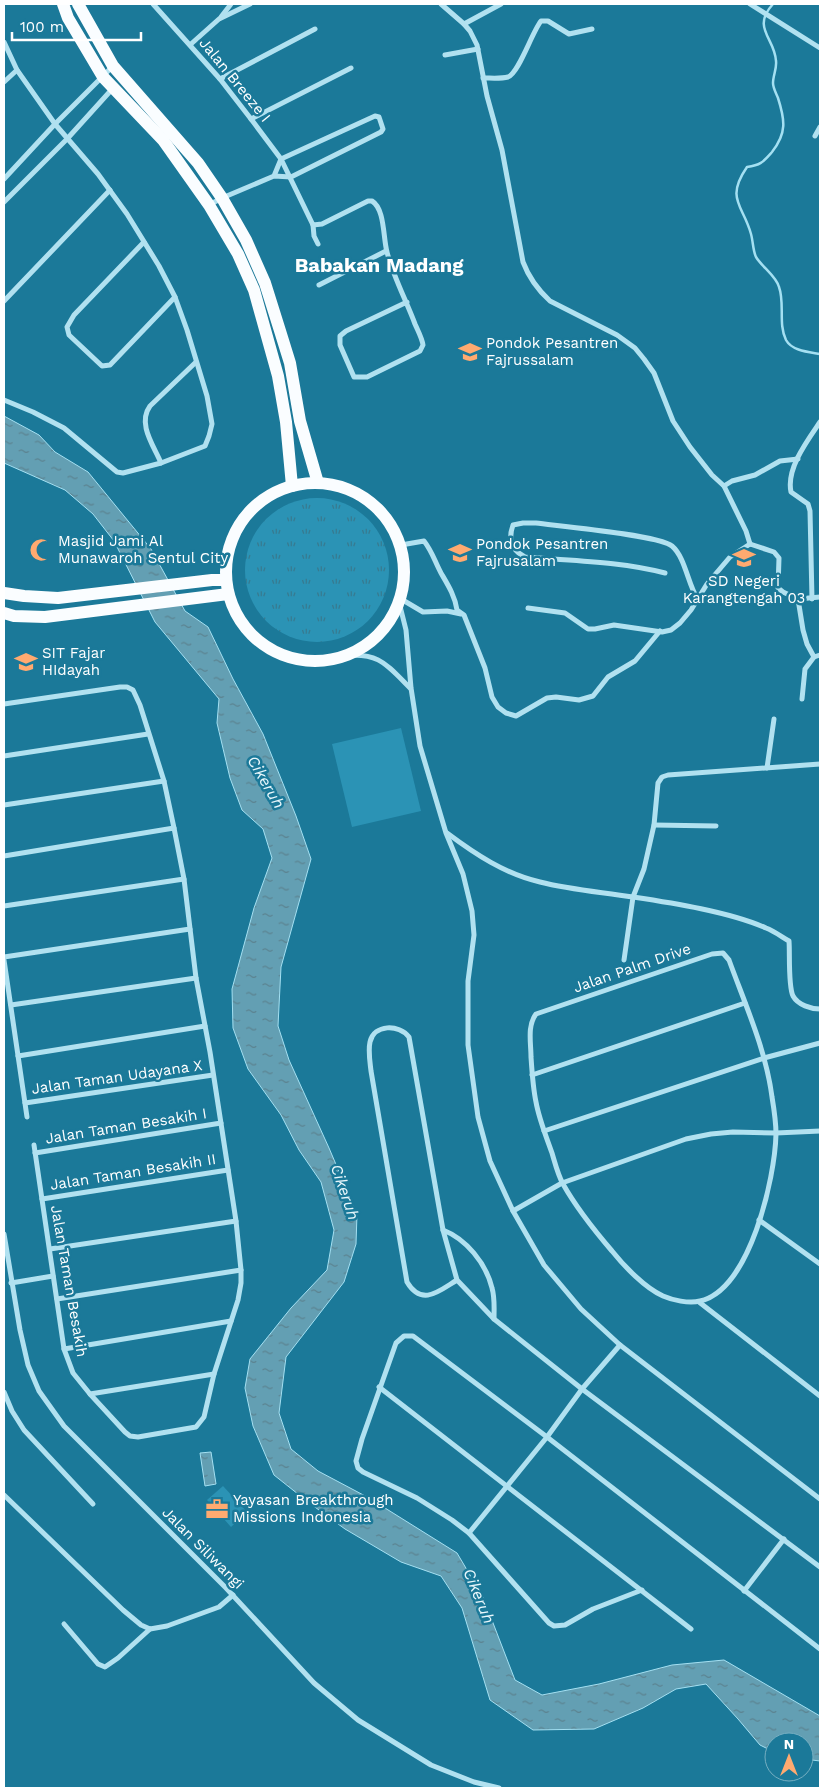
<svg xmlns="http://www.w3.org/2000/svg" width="824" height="1792" font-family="'Work Sans',sans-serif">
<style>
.grass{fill:url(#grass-tufts)}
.pitch{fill:#2b93b5}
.water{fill:url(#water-ripples);stroke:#a4e0f2}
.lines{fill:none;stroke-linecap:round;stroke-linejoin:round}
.stream{stroke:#a4e0f2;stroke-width:2.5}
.street{stroke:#b1e1f0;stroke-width:5}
.primary{stroke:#fafdff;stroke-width:12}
.labels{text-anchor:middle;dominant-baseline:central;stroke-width:5;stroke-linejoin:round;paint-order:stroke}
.street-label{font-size:15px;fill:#fff;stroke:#1b7999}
.poi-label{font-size:15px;fill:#fff;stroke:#1b7999;text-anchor:start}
.water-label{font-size:16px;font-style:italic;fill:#e8f7fc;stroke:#1b7999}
.district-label{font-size:20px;font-weight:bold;fill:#fff;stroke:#1b7999}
</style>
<defs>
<pattern id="grass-tufts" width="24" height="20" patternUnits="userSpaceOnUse" patternTransform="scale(1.25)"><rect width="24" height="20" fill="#2b93b5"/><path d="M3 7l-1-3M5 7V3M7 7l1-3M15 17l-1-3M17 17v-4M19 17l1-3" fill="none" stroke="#377a90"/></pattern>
<pattern id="water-ripples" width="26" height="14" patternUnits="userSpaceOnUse" patternTransform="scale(1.25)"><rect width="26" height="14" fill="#639fb3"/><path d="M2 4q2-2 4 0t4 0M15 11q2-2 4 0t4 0" fill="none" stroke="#5b828f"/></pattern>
</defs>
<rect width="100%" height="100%" fill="#1b7999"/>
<circle class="grass" cx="317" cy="570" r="72"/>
<g class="pitch">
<path d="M401,728L421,811L352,827L332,744Z"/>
<path d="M223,1486L247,1512L231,1527L207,1500Z"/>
</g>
<g class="water">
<path d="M4,416L39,435L55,452L88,472L151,549L185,611L208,627L233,679L263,734L296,816L311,859L281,967L278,1026L289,1060L329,1148L357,1214L356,1244L344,1282L286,1357L279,1413L291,1449L318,1471L369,1498L457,1553L483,1597L515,1680L542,1695L599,1684L672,1665L724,1660L820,1716V1761L804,1759V1742H774V1752L760,1745L738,1719L706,1684L676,1689L643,1708L594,1729L533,1730L490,1700L462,1608L441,1576L401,1562L345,1529L308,1502L274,1475L253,1426L245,1388L250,1359L291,1308L327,1270L334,1230L321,1182L299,1150L281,1115L248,1069L233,1028L232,989L254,908L272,858L263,829L242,810L230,778L217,723L219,699L155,622L114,541L93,514L65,490L4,463Z"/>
<path d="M211,1452L216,1484L205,1486L200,1453Z"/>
</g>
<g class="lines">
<path class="stream" d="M773,4C751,28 775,38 776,61C777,68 773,76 773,83C773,88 776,93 778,98C785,120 787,133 772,152C763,162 761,165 747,167C725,199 743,205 751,234C753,241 753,251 756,257C762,267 776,276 779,287C785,303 778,324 786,340C792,351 809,352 820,354"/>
<g class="street">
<path d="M153,4L220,79L251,119L281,159L313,225L322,224L368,201H372C385,209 383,238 387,252C393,276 406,300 415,324C418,331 422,338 423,345L420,351L367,377H354L340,345V336L346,331L407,302"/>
<path d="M441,4L464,24L470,31L477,45L487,96L502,150L523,262C529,278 538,290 550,301L617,335L635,348L644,359L654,373L673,421L690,447L712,475L724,486L746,531L750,544"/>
<path d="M750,4L820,48"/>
<path d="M221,17L231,4"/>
<path d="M464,24L501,4"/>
<path d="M4,42L17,70L55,124L98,174L127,214L159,266L175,297L187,330L207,396L212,424L209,436L205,446L161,463L123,473L117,472L64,428L33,412L4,400"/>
<path d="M191,44L219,19L250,4"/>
<path d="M445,55L478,49"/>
<path d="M483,78C491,78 501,79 508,77C519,73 532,32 541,21H548L569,34L592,29"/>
<path d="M220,79L315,29"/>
<path d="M4,82L17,70"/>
<path d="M251,119L351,68"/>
<path d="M815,136L820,127"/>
<path d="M4,179L55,124L113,66"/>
<path d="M4,202L67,139L114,87"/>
<path d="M209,205L222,198L274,176L291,177L381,132L383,129L379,117L375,116L281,159L274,176"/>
<path d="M313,225L314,236L318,244"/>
<path d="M144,242L74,315L67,327L69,335L102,366L110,365L175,297"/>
<path d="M319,285L386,251"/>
<path d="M4,301L110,190"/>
<path d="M161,463C154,446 137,424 150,406L196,362"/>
<path d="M724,486L732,481L755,475L780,461L798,459"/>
<path d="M750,544L774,552L779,558L778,588L783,592L798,599L803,630L807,644L814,657L820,655"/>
<path d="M401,545L424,541C432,551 435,562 441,573C448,585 455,596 457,610L464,615L485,668L492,697L498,707L506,713L516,716L547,698L556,697L579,700L593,696L608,677L635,661L660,631"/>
<path d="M665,573C619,561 572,561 525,557C511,550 508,539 513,525L523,523H536C559,526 659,535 672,546C685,557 688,584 697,598"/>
<path d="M401,599L423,612L447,611L461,614"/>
<path d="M798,599L820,597"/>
<path d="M812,599L810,511L808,504L791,492C786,469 807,441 820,422"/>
<path d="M399,602L406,630L411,688L420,746L446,833L463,874L472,911L474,935L468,981V1045L478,1117L490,1161L513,1211L544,1265L581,1309L620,1345L820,1499"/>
<path d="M528,608L565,613L588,629H595L614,625L662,632L671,630L680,623L691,610L707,584L730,557L750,544"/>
<path d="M343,656C379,652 386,664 410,688"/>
<path d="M802,699L805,669L814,657"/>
<path d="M4,704L120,687H127L133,690L140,705L164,781L174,828L184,879L196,978L210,1052L236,1221L241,1270V1283L238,1300L214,1374L204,1417L196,1427L138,1437L130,1436L125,1432L90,1394L73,1373L64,1349L34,1145"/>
<path d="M4,756L148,734"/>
<path d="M767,768L774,719"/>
<path d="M4,805L164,781"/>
<path d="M654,825L716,826"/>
<path d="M447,833C475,854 505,874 540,882C571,890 602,892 633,897C673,903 730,912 766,928C774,931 782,937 789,941C790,953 788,986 793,996C798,1005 811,1009 820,1009"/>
<path d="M4,856L174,828"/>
<path d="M4,906L184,879"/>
<path d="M723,953L729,960C745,1004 766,1050 772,1097C774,1109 776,1122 776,1134C775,1178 750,1290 700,1301C689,1304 672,1300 663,1296C645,1288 624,1266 612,1251C594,1230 577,1209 563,1184C558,1175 555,1163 552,1153C546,1136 539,1119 536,1102C533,1088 532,1072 531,1057C531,1043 527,1026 536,1014L712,954Z"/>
<path d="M4,957L190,929"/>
<path d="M4,960L27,1117"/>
<path d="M624,960L633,897L644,869L654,825L658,783L662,777L668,775L820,764"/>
<path d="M11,1005L196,978"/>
<path d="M18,1056L205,1026"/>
<path d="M532,1075L745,1003"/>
<path d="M25,1103L213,1075"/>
<path d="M544,1131L764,1058L820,1043"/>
<path d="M35,1153L221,1123"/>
<path d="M42,1199L228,1170"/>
<path d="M513,1211L562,1183L686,1139L711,1134L733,1132L776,1133L820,1131"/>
<path d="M759,1220L820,1264"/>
<path d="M443,1230C466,1239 486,1263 492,1288C495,1298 494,1308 494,1319"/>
<path d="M4,1234L20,1330L28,1365L39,1391L64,1426L226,1588L314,1683L358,1720L431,1765L474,1782L499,1788"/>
<path d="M50,1249L236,1221"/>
<path d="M457,1280C439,1291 422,1307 407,1282L371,1071C370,1062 368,1051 370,1042C374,1024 399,1024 409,1037L443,1230L457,1280L494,1319L582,1389L547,1437L469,1533"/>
<path d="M11,1283L53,1276"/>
<path d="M57,1299L241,1270"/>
<path d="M699,1302L820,1396"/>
<path d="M620,1345L582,1389L820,1567"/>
<path d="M64,1349L231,1321"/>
<path d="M379,1387L691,1629"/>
<path d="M4,1392L12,1411L24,1430L93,1504"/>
<path d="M90,1394L214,1374"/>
<path d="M4,1495L123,1610L141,1625L150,1629L167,1626L219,1607L233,1595"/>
<path d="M642,1590L593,1609L565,1625L554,1626L549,1623L469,1533L452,1520L417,1498L363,1472L358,1468L356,1461L362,1439L396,1343L404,1336H413L547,1437L820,1649"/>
<path d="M744,1591L784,1539"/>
<path d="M64,1624L98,1664L105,1667L118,1658L150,1629"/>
</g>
<g class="primary">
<path d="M63,4L68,18L103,77L163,140L209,205L238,254L254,290L278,376L286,422L292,486"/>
<path d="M78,4L113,66L198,163L222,198L246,240L265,283L281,334L290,363L300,421L318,483"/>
<circle cx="315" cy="572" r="89"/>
<path d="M4,593L24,596L58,598L212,580H226"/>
<path d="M4,613L14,616L45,617L228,594"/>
</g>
</g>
<defs>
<symbol id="school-bare" viewBox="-9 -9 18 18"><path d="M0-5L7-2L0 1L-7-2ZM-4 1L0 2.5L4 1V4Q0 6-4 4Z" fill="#ffaa70" stroke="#1b7999" stroke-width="2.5" paint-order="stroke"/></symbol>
<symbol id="mosque-bare" viewBox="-9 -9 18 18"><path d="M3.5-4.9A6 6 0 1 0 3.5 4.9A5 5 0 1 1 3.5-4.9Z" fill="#ffaa70" stroke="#1b7999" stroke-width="2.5" paint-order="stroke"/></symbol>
<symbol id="office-bare" viewBox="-9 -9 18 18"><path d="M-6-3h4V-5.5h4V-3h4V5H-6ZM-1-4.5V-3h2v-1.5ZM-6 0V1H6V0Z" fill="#ffaa70" stroke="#1b7999" stroke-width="2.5" paint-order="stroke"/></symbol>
</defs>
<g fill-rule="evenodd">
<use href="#school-bare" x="454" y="336" width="32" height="32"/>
<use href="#mosque-bare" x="25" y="534" width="32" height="32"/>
<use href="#school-bare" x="444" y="537" width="32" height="32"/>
<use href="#school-bare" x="728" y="542" width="32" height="32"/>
<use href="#school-bare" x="10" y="646" width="32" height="32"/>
<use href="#office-bare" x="201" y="1493" width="32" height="32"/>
</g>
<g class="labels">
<g class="street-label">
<text transform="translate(235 80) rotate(51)">Jalan Breeze I</text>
<text transform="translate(632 968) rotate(-19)">Jalan Palm Drive</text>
<text transform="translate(117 1077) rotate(-8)">Jalan Taman Udayana X</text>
<text transform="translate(126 1126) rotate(-9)">Jalan Taman Besakih I</text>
<text transform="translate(133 1172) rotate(-9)">Jalan Taman Besakih II</text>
<text transform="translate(69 1281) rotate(80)">Jalan Taman Besakih</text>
<text transform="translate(203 1548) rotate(45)">Jalan Siliwangi</text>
</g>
<g class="poi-label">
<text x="486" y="343">Pondok Pesantren<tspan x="486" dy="17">Fajrussalam</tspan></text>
<text x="58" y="541">Masjid Jami Al<tspan x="58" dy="17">Munawaroh Sentul City</tspan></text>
<text x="476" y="544">Pondok Pesantren<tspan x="476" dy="17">Fajrusalam</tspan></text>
<text x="744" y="581" text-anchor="middle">SD Negeri<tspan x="744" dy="17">Karangtengah 03</tspan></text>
<text x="42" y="653">SIT Fajar<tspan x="42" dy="17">HIdayah</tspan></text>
<text x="233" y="1500">Yayasan Breakthrough<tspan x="233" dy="17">Missions Indonesia</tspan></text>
</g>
<g class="water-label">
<text transform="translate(266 782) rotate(60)">Cikeruh</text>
<text transform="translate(345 1192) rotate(71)">Cikeruh</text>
<text transform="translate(479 1596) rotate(68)">Cikeruh</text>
</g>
<g class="district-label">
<text x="379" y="265">Babakan Madang</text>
</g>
</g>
<rect width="824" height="1792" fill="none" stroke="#ffffff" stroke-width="10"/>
<g transform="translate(789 1757)"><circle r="24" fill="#1b7999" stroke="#76afc2"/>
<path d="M0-4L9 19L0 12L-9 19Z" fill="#ffaa70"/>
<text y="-8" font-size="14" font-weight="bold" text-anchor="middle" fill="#ffffff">N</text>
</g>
<path d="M12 32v8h129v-8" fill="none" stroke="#ffffff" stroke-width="2.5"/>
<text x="20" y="32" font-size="15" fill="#ffffff" stroke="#1b7999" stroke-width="4" paint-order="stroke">100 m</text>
</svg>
